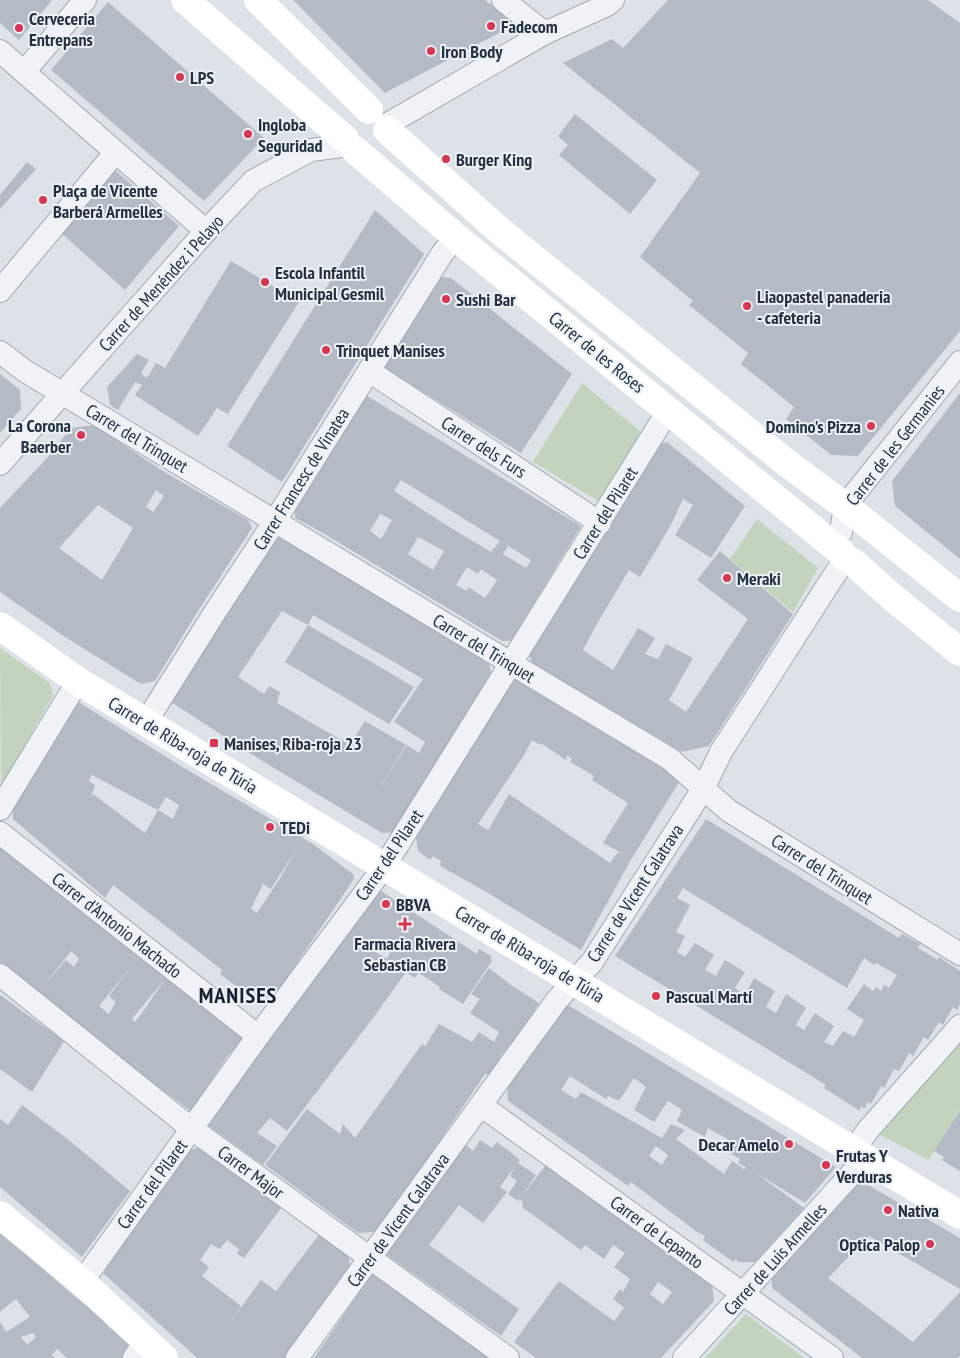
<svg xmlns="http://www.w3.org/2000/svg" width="960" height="1358" font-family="'PT Sans Narrow',sans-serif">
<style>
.green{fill:#c3d3bd}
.building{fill:#b4bbc5;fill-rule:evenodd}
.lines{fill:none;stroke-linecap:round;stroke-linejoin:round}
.street-casing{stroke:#a2a9b2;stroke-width:24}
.street{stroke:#f0f2f6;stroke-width:22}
.secondary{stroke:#fff;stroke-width:28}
.poi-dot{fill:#d83754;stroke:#ecf1f6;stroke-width:2}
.labels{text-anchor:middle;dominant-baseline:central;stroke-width:4;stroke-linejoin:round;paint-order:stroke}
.poi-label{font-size:18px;font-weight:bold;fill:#253040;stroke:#ecf1f6;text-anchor:start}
.street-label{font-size:18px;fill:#253040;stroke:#ecf1f6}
.district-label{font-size:22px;font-weight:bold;letter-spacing:1px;fill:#182130;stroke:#ecf1f6}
</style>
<rect width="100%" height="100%" fill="#dde2e8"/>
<g class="green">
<path d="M582,383L641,432L600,502L533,462Z"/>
<path d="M757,519L818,568L793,612L730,559Z"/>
<path d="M0,648L50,683L53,695L1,787Z"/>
<path d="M960,1041V1108L929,1160L878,1134Z"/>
<path d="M746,1314L804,1358H705Z"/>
</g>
<g class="building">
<path d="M0,0H52L19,40L0,23Z"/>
<path d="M293,0H485L516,24L385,93Z"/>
<path d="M668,0H928L960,23V331L858,456L831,455L786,419L794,407L741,364L748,353L689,305L693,301L640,257L700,173L563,63L612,39L623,48Z"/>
<path d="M108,2L264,138L204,201L51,70Z"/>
<path d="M575,114L657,180L630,214L559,155L568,145L558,136Z"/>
<path d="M27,162L36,169L0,209V195Z"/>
<path d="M115,170L179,226L125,290L59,231Z"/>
<path d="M375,210L424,254L282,482L227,446Z"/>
<path d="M231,261L299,302L228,414L217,408L198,436L135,395L142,385L135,382L118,410L110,405L107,387L137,354L149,360L141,373L147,378L156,363L165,368Z"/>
<path d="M439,277L451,278L572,374L521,453L383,367Z"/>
<path d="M0,374L20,390L21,409L0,433Z"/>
<path d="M960,393V559L895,506L892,481Z"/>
<path d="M364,394L581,526L511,641H502L323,533L295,518V502ZM401,480L500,541L491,552L443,523L394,491ZM380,514L392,520L381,539L370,531ZM418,537L444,551L433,570L408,554ZM508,546L531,560L526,568L503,554ZM467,567L478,574L481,569L497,580L485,598L468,587L467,591L456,585Z"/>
<path d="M94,425L166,473L248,520L252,528L198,611L155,681L141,684L65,637L0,592V508L47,458L71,428ZM156,490L164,496L153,512L146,507ZM98,505L133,528L102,580L59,548Z"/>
<path d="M667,442L745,506L711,558L675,535L693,505L683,499L672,523L640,577L629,570L598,622L583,650L613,670L638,628L655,638L645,654L658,659L666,644L693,658L669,700L686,712L748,619L697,580L720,551L793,614L709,746L682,752L532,663L529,653L657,445Z"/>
<path d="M286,536L487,656L491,672L397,832L382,833L259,759L171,702L270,537ZM282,611L308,625L313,615L423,679L394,722L425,742L419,753L407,745L371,801L406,745L365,721L350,745L277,703L280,692L269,686L264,694L238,677Z"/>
<path d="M308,625L414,687L389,724L285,662Z"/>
<path d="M515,675L683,776L632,858L581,950L488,893L440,866L441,861L433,856L430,860L418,851L415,831ZM532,740L540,745L541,743L566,760L567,755L572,759L570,762L594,776L592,780L628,803L603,843L627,856L618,852L610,863L509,794L488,830L478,824L524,755Z"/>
<path d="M73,703H80L184,768L313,844L353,874L354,879L270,1003L257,1002L220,974L222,970L113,885L105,898L13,819L12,806ZM92,775L158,810L145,833L93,794L91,797L95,785L89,781ZM166,797L179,805L173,819L158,810ZM296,850L279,880L257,913L251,909L263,884L271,889Z"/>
<path d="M706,819L899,938L902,934L920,944L918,948L938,960L939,957L960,971V1004L957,1010L953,1007L943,1025L939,1022L928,1040L924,1037L913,1056L909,1053L899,1071L894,1069L884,1088L881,1086L871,1104L868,1102L864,1109L861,1106L860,1111L824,1088L826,1085L615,956ZM683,888L847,988L864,958L874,965L876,963L897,975L889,988L884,985L881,991L876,987L873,991L864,984L847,1009L864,1020L854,1037L843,1031L833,1046L824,1042L834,1026L815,1013L804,1030L796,1025L806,1008L786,994L776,1013L766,1007L775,991L754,978L745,995L735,988L745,972L725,960L716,976L705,970L714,955L695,943L685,957L677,952L685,936L676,932L690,905L677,898Z"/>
<path d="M0,841L247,1034L227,1057L191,1111L131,1067L23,983L0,963ZM71,951L79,959L74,967L66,960L46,983ZM131,967L109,996L116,1002L109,1014L99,1006ZM165,979L142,1013L135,1022L132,1019Z"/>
<path d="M378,889L477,954L479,949L491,956L492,961L463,1004L439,989L440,987L419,973L414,978L406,972L376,1014L287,1131L270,1118L257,1133L277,1146L263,1165L205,1123L266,1040L280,1025L319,973L317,972ZM374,939L392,949L387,959L369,948Z"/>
<path d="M489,968L511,985L539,1003L524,1027L499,1058L502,1059L491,1075L485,1074L414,1179L377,1232L358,1233L265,1165L307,1109L340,1134L343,1124L355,1138L422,1044L425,1046L439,1024L472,1042L479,1032L494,1042L499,1032L470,1013L480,999L471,994Z"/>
<path d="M0,995L64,1041L32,1092L0,1069Z"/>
<path d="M563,1002L836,1167L805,1203L756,1173L804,1208L755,1262H738L736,1259L733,1262L703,1240L705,1236L697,1232L631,1182L628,1186L508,1101L507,1081ZM570,1076L606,1099L608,1096L619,1101L634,1078L646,1087L634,1110L654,1122L668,1101L682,1110L677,1121L705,1137L708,1128L732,1142L725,1150L740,1159L738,1163L746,1167L744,1169L732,1161L724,1174L676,1139L685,1130L671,1124L662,1138L581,1092L576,1099L561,1090ZM656,1146L668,1155L662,1165L649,1156Z"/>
<path d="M22,1105L69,1140L130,1191L82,1257L0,1187V1119L8,1125Z"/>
<path d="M960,1110V1171L942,1160L944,1157L934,1151Z"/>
<path d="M480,1140L492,1148L497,1142L520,1160L518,1163L536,1175L523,1195L546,1165L712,1285L714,1301L661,1358H536L514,1342L559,1281L614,1321L624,1308L613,1299L620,1289L623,1292L630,1279L614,1267L625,1253L613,1245L604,1259L585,1245L581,1250L522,1207L523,1202L519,1199L518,1201L508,1194L517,1181L510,1176L516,1165L500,1187L507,1192L483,1223L459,1205L429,1245L519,1309L501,1336L383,1252L465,1144L473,1151ZM658,1282L672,1292L663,1304L650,1294Z"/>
<path d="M203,1147L281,1208L244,1258L237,1254L239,1249L227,1240L220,1249L211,1244L200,1260L209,1267L202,1276L241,1306L228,1325L261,1280L276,1291L321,1232L348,1254L351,1271L287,1358H197L104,1274L107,1264L189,1150Z"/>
<path d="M852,1183L868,1185L960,1238V1289L869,1236L828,1278L913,1342L960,1292V1356L958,1358H862L772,1288V1278Z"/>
<path d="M0,1231L73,1295L110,1324L108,1328L111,1326L132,1343L122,1358H67L57,1349L52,1355L55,1358H0V1322L6,1332L30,1317L16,1299L0,1312ZM33,1333L36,1337L27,1345L21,1337Z"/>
<path d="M372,1274L489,1358H314Z"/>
</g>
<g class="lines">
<defs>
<g id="street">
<path d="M503,0L545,33"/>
<path d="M0,51L206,231"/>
<path d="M24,72L85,0"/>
<path d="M386,125L545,33L607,5L613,0"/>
<path d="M0,291L115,153"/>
<path d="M0,352L25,371L670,759L729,811L960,954"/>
<path d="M369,371L600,523"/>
<path d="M0,464L206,231L253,181L311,150L349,145"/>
<path d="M841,532L845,506L960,362"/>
<path d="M146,722L217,609L275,521L442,254L456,237"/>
<path d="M0,809L78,681"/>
<path d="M0,833L258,1036"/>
<path d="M0,975L192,1129L508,1358"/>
<path d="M482,1106L832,1358"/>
<path d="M853,1151L868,1130L960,1026"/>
<path d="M82,1282L258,1036L384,867L668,411"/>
<path d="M134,1358L145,1341"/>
<path d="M297,1358L557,1000L592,962L703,789L721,752L835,574L846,559"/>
<path d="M684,1358L865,1159"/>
</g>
</defs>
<use href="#street" class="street-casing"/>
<use href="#street" class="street"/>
<g class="secondary">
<path d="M185,0L345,139"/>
<path d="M258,0L369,110"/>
<path d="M387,130L500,231L788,464L845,506L960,598"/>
<path d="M355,150L456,237L841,552L846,559L853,562L892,597L960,652"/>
<path d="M0,626L78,681L960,1215"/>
<path d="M0,1215L82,1282L164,1358"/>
</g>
</g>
<g class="poi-dot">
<circle cx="491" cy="26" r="5"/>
<circle cx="19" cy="28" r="5"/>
<circle cx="431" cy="51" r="5"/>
<circle cx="180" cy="77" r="5"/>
<circle cx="248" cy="134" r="5"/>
<circle cx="446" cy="159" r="5"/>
<circle cx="43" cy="200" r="5"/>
<circle cx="265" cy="282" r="5"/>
<circle cx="446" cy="299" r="5"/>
<circle cx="747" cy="306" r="5"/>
<circle cx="326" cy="350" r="5"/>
<circle cx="871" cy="426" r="5"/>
<circle cx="81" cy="435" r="5"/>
<circle cx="727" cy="578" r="5"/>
<rect x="209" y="738" width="10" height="10" rx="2.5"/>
<circle cx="270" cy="827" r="5"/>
<circle cx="386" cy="904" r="5"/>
<path d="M402.5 916.5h5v5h5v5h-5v5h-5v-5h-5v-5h5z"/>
<circle cx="656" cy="996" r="5"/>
<circle cx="789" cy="1144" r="5"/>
<circle cx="826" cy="1165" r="5"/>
<circle cx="888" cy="1210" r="5"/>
<circle cx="930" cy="1244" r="5"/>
</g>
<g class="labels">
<g class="poi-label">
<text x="29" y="18">Cerveceria<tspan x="29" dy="21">Entrepans</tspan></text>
<text x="501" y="26">Fadecom</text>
<text x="441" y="51">Iron Body</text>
<text x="190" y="77">LPS</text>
<text x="258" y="124">Ingloba<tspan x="258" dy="21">Seguridad</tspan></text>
<text x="456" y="159">Burger King</text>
<text x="53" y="190">Plaça de Vicente<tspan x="53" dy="21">Barberá Armelles</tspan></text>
<text x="275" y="272">Escola Infantil<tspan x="275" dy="21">Municipal Gesmil</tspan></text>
<text x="757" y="296">Liaopastel panaderia<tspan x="757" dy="21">- cafeteria</tspan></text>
<text x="456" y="299">Sushi Bar</text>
<text x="336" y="350">Trinquet Manises</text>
<text x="71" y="425" text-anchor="end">La Corona<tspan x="71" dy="21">Baerber</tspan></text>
<text x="861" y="426" text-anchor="end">Domino's Pizza</text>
<text x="737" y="578">Meraki</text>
<text x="224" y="743">Manises, Riba-roja 23</text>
<text x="280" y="827">TEDi</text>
<text x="396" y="904">BBVA</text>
<text x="405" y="943" text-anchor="middle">Farmacia Rivera<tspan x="405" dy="21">Sebastian CB</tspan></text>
<text x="666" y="996">Pascual Martí</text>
<text x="779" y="1144" text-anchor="end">Decar Amelo</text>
<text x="836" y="1155">Frutas Y<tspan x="836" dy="21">Verduras</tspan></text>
<text x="898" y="1210">Nativa</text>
<text x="920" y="1244" text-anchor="end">Optica Palop</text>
</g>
<g class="street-label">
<text transform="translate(161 283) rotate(-48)">Carrer de Menéndez i Pelayo</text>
<text transform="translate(597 352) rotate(39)">Carrer de les Roses</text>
<text transform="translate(137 438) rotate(31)">Carrer del Trinquet</text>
<text transform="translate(895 445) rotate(-52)">Carrer de les Germanies</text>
<text transform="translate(484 447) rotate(33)">Carrer dels Furs</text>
<text transform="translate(301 479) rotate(-58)">Carrer Francesc de Vinatea</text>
<text transform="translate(605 513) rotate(-58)">Carrer del Pilaret</text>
<text transform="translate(484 648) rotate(31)">Carrer del Trinquet</text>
<text transform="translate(183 745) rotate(31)">Carrer de Riba-roja de Túria</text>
<text transform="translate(389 855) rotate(-56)">Carrer del Pilaret</text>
<text transform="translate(822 869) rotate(32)">Carrer del Trinquet</text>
<text transform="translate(635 893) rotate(-57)">Carrer de Vicent Calatrava</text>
<text transform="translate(117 925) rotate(38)">Carrer d'Antonio Machado</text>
<text transform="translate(530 954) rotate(31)">Carrer de Riba-roja de Túria</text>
<text transform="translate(251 1172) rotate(36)">Carrer Major</text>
<text transform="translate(152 1184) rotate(-54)">Carrer del Pilaret</text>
<text transform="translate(398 1220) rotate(-54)">Carrer de Vicent Calatrava</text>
<text transform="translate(657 1232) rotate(36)">Carrer de Lepanto</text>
<text transform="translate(775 1259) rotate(-48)">Carrer de Luis Armelles</text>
</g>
<g class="district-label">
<text x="238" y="995">MANISES</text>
</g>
</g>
</svg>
